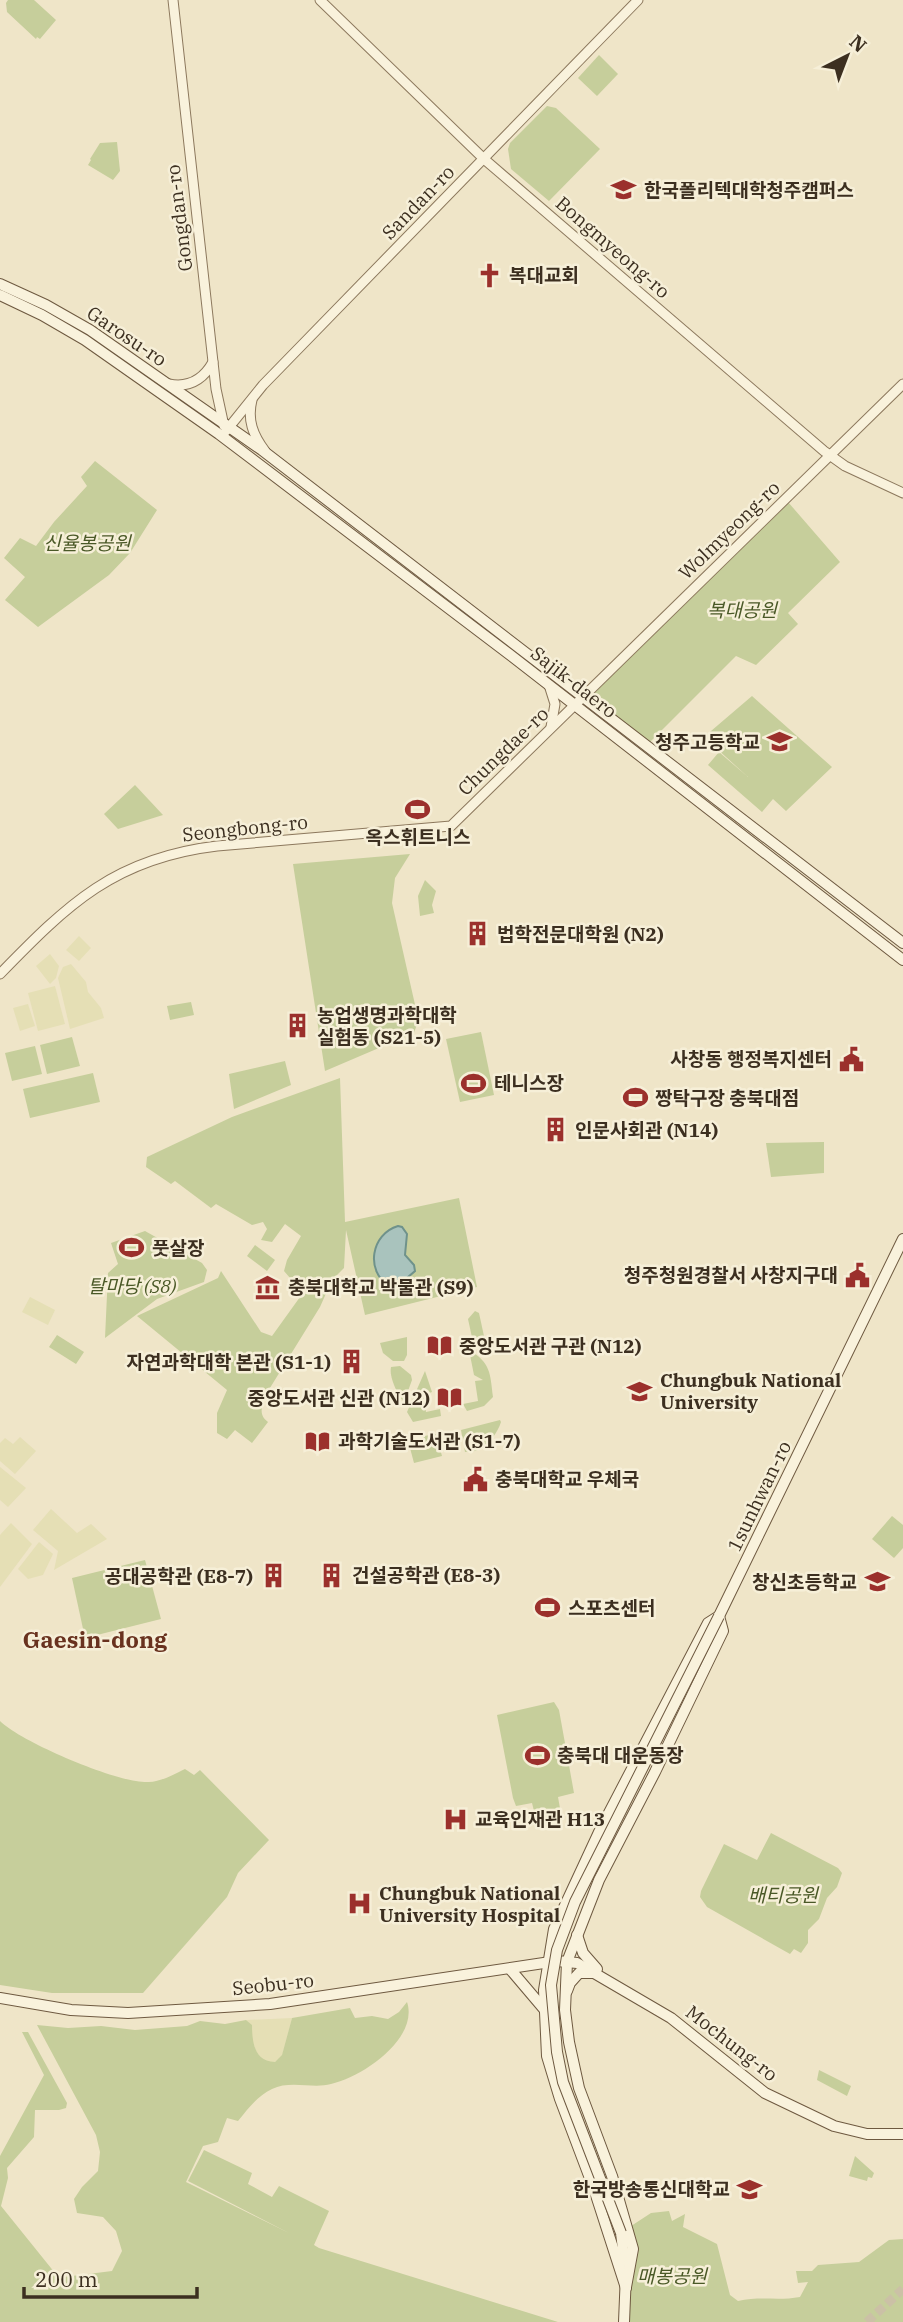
<svg xmlns="http://www.w3.org/2000/svg" width="903" height="2322" font-family="'IBM Plex Serif','Noto Sans KR',serif">
<style>
.farmland{fill:#e5dfb5}
.green{fill:#c6ce9b}
.water{fill:#a9c3bd;stroke:#6f928b;stroke-width:2}
.lines{fill:none;stroke-linecap:round;stroke-linejoin:round}
.tertiary-tunnel{stroke:#cbc1a6;stroke-width:9;stroke-dasharray:9 4.5;stroke-linecap:butt}
.tertiary-casing{stroke:#8c785d;stroke-width:11}
.secondary-casing{stroke:#6e5940;stroke-width:12}
.tertiary{stroke:#f9f2dc;stroke-width:9}
.secondary{stroke:#f9f2dc;stroke-width:10}
.secondary-bridge-casing{stroke:#6e5940;stroke-width:12;stroke-linecap:butt}
.secondary-bridge{stroke:#f9f2dc;stroke-width:10}
.labels{text-anchor:middle;dominant-baseline:central;stroke-width:5;stroke-linejoin:round;paint-order:stroke}
.poi-label{font-size:19px;font-weight:bold;fill:#3c2f20;stroke:#f6efd8;text-anchor:start}
.street-label{font-size:19px;fill:#3c2f20;stroke:#f6efd8}
.park-label{font-size:19px;font-style:italic;fill:#4a5927;stroke:#f6efd8}
.quarter-label{font-size:23px;font-weight:bold;fill:#69321f;stroke:#f6efd8}
</style>
<rect width="100%" height="100%" fill="#efe5c8"/>
<g class="farmland">
<path d="M79,936L91,948L79,961L66,950Z"/>
<path d="M50,954L59,966L56,978L50,984L36,966Z"/>
<path d="M71,964L86,982L88,992L101,1008L104,1018L70,1029L58,978L63,967Z"/>
<path d="M55,986L65,1024L38,1031L28,993Z"/>
<path d="M28,1004L35,1026L20,1031L13,1008Z"/>
<path d="M30,1297L55,1310L48,1325L22,1312Z"/>
<path d="M20,1437L36,1451L15,1474L0,1461V1443L5,1438L13,1444Z"/>
<path d="M0,1467L26,1488L8,1507L0,1500Z"/>
<path d="M51,1509L77,1533L91,1524L107,1539L54,1570L58,1551L33,1530Z"/>
<path d="M11,1523L32,1544L0,1587V1535Z"/>
<path d="M39,1542L53,1554L43,1575L28,1579L18,1569Z"/>
<path d="M292,2018L282,2056L275,2062H266L258,2056L252,2040V2026L246,2020Z"/>
</g>
<g class="green">
<path d="M8,0H34L56,20L40,39L37,37L36,39L7,12L6,3Z"/>
<path d="M599,55L618,74L597,96L578,78Z"/>
<path d="M547,106L556,108L600,149L549,201L511,169L508,149L510,143Z"/>
<path d="M117,142L120,171L113,180L88,165L91,160L90,159L100,143Z"/>
<path d="M95,461L157,510L130,553L109,575L38,627L5,600L25,577L4,558L20,538L36,546L54,522L87,486L81,477Z"/>
<path d="M788,502L840,562L788,613L798,624L756,665L736,656L648,744L588,696Z"/>
<path d="M752,696L832,767L786,811L773,799L762,812L708,765L719,752L748,777L704,737Z"/>
<path d="M135,785L163,815L118,829L104,814Z"/>
<path d="M410,854L395,878L392,903L416,1009L418,1021L414,1033L325,1071L293,864Z"/>
<path d="M425,880L436,891L432,905L434,913L420,916L418,896Z"/>
<path d="M191,1002L194,1015L170,1020L167,1006Z"/>
<path d="M481,1032L494,1095L460,1102L446,1039Z"/>
<path d="M72,1037L80,1066L47,1074L40,1045Z"/>
<path d="M35,1046L42,1074L12,1081L5,1053Z"/>
<path d="M285,1061L291,1085L234,1109L229,1074Z"/>
<path d="M93,1073L100,1102L30,1118L23,1089Z"/>
<path d="M340,1078L345,1222L459,1198L477,1287L365,1315L346,1230L344,1268L332,1280L320,1307L265,1396C262,1406 258,1415 268,1422L252,1443L235,1430L227,1439L217,1433V1413L227,1390L137,1316L218,1278L221,1271L261,1332L272,1336L300,1297L307,1293L295,1276L290,1278L284,1271L287,1260L301,1236L285,1224L272,1242L261,1240L267,1229L263,1222L252,1225L216,1204L211,1208L175,1181L171,1184L146,1167L147,1157L232,1117Z"/>
<path d="M824,1142V1173L771,1177L766,1143Z"/>
<path d="M145,1231L202,1263L207,1270L204,1282L157,1299L105,1338L108,1273L118,1264L111,1243Z"/>
<path d="M255,1245L275,1260L267,1271L247,1256Z"/>
<path d="M475,1311L479,1313L487,1350L486,1354H483L473,1342L468,1319Z"/>
<path d="M57,1335L84,1352L76,1364L49,1347Z"/>
<path d="M407,1337V1355L404,1361H393L383,1353L380,1343Z"/>
<path d="M469,1350C491,1363 490,1373 493,1397L484,1406L467,1411L463,1404L478,1401L475,1381L483,1380L474,1375Z"/>
<path d="M400,1366L411,1375L412,1380L404,1402C397,1394 389,1377 391,1367Z"/>
<path d="M425,1371L432,1392L423,1395L426,1412L440,1409L441,1416L413,1422L407,1412Z"/>
<path d="M500,1420L501,1422C498,1432 488,1446 478,1450C474,1452 469,1451 465,1452L461,1430Z"/>
<path d="M436,1434L442,1456L414,1463L410,1448L412,1441L418,1437Z"/>
<path d="M892,1516L903,1525V1548L894,1558L872,1539Z"/>
<path d="M145,1560L161,1619L85,1638L72,1578Z"/>
<path d="M554,1702L559,1710L574,1793L558,1797L561,1814L550,1819H536L532,1803L516,1806L513,1798L497,1715Z"/>
<path d="M0,1721C21,1742 119,1784 149,1782C160,1782 175,1774 185,1769L194,1775L200,1770L269,1840L238,1873L227,1897L143,1993H52L0,1985Z"/>
<path d="M771,1833L838,1868L842,1873L837,1887L827,1898L819,1919L808,1930V1943L801,1953L794,1949L790,1954L707,1907L700,1897L701,1891L724,1844L757,1860Z"/>
<path d="M407,2002C419,2038 363,2077 331,2084C313,2089 290,2080 272,2089C257,2096 248,2109 238,2121L227,2118L218,2142L203,2146L186,2182L289,2233L188,2181L204,2150L252,2173L248,2184L272,2197L279,2186L329,2211L314,2245L319,2248L558,2322H0V2156L44,2075L22,2032H28L67,2103L66,2108L59,2110H35L34,2137L7,2168L8,2178L1,2206L55,2273L64,2277L112,2271L122,2251L116,2231L103,2217L77,2213L74,2199L82,2187L98,2171L100,2152L96,2135L37,2025L68,2028L101,2026L135,2030L187,2026L200,2021L225,2024L246,2020L252,2025C252,2043 255,2062 275,2062L282,2055L292,2018L350,2008L355,2018L372,2016L388,2019L399,2012Z"/>
<path d="M819,2070L851,2086L847,2096L817,2080Z"/>
<path d="M855,2156L874,2173L872,2178L868,2177L867,2181L849,2176Z"/>
<path d="M669,2211L672,2221L685,2214L683,2227L717,2244L730,2295L738,2301C759,2296 779,2301 800,2297L808,2282L798,2283L796,2271H812L818,2265L859,2262L889,2240L903,2239V2322H629V2253L625,2230L651,2213Z"/>
</g>
<path class="water" d="M398,1226L402,1227L407,1234L405,1255L414,1265L415,1271L401,1283L389,1286C365,1271 371,1234 398,1226Z"/>
<g class="lines">
<path class="tertiary-tunnel" d="M867,2322L903,2289"/>
<defs>
<g id="tertiary">
<path d="M173,0L216,389L224,426"/>
<path d="M320,0L484,159L824,451L845,466L903,493"/>
<path d="M169,384C189,388 203,380 213,362"/>
<path d="M252,400C247,420 253,435 265,451"/>
<path d="M226,431L263,385L638,0"/>
<path d="M549,685L555,704L551,727"/>
<path d="M0,974C68,904 115,858 217,846L451,826L903,384"/>
</g>
<g id="secondary">
<path d="M0,284L46,305L90,330L262,450L903,943"/>
<path d="M0,295L42,315L85,340L219,434L509,654L903,960"/>
<path d="M577,1935L583,1953L597,1969"/>
<path d="M510,1969L544,2009"/>
<path d="M567,1991L570,1983L579,1973H594"/>
<path d="M0,1998L71,2010L128,2013L270,2004L557,1961L577,1963L671,2018L765,2093L834,2126L867,2134H903"/>
<path d="M621,2233L626,2273L624,2322"/>
<path d="M626,2287L633,2249L612,2176L579,2088L569,2042L565,2010L567,1962L599,1880L655,1772L723,1631L719,1616"/>
<path d="M626,2288L594,2189L560,2099L547,2056L544,1990L554,1929L599,1832L708,1623L719,1616L903,1239"/>
</g>
</defs>
<use href="#tertiary" class="tertiary-casing"/>
<use href="#secondary" class="secondary-casing"/>
<use href="#tertiary" class="tertiary"/>
<use href="#secondary" class="secondary"/>
<defs>
<path id="secondary-bridge" d="M621,2233L563,2082L557,2052L551,1985L557,1950L575,1902L719,1616"/>
</defs>
<use href="#secondary-bridge" class="secondary-bridge-casing"/>
<use href="#secondary-bridge" class="secondary-bridge"/>
</g>
<defs>
<symbol id="university-bare" viewBox="-9 -9 18 18"><path d="M0-5L7-2L0 1L-7-2ZM-4 1L0 2.5L4 1V4Q0 6-4 4Z" fill="#9b302c" stroke="#f6efd8" stroke-width="2.5" paint-order="stroke"/></symbol>
<symbol id="church-bare" viewBox="-9 -9 18 18"><path d="M-1.2-6h2.4v3.5h3.3v2.4h-3.3V6h-2.4V-.1h-3.3v-2.4h3.3Z" fill="#9b302c" stroke="#f6efd8" stroke-width="2.5" paint-order="stroke"/></symbol>
<symbol id="school-bare" viewBox="-9 -9 18 18"><path d="M0-5L7-2L0 1L-7-2ZM-4 1L0 2.5L4 1V4Q0 6-4 4Z" fill="#9b302c" stroke="#f6efd8" stroke-width="2.5" paint-order="stroke"/></symbol>
<symbol id="stadium-bare" viewBox="-9 -9 18 18"><path d="M0-5a6.5 5 0 1 0 0 10a6.5 5 0 1 0 0-10ZM-3.5-1.8h7v3.6h-7Z" fill="#9b302c" stroke="#f6efd8" stroke-width="2.5" paint-order="stroke"/></symbol>
<symbol id="building-bare" viewBox="-9 -9 18 18"><path d="M-4-6H4V6H1V3H-1V6H-4ZM-2.5-4.3h1.7v1.8h-1.7ZM.8-4.3h1.7v1.8H.8ZM-2.5-1h1.7V.8h-1.7ZM.8-1h1.7V.8H.8Z" fill="#9b302c" stroke="#f6efd8" stroke-width="2.5" paint-order="stroke"/></symbol>
<symbol id="civic-bare" viewBox="-9 -9 18 18"><path d="M-.6-6.5H3V-4.5H.6V-3L4-1V1h2V6H-6V1h2V-1L-.6-3ZM-1.2 2.5V6h2.4V2.5Z" fill="#9b302c" stroke="#f6efd8" stroke-width="2.5" paint-order="stroke"/></symbol>
<symbol id="museum-bare" viewBox="-9 -9 18 18"><path d="M0-6L6-3V-2H-6V-3ZM-5-1h2V3h-2ZM-1-1h2V3h-2ZM3-1h2V3H3ZM-6 4H6V6H-6Z" fill="#9b302c" stroke="#f6efd8" stroke-width="2.5" paint-order="stroke"/></symbol>
<symbol id="library-bare" viewBox="-9 -9 18 18"><path d="M-6-4Q-3-5.5-.7-3.5V5Q-3 3-6 4ZM6-4Q3-5.5 .7-3.5V5Q3 3 6 4Z" fill="#9b302c" stroke="#f6efd8" stroke-width="2.5" paint-order="stroke"/></symbol>
<symbol id="hospital-bare" viewBox="-9 -9 18 18"><path d="M-5-5h3v3.5h4V-5h3V5h-3V1.5h-4V5h-3Z" fill="#9b302c" stroke="#f6efd8" stroke-width="2.5" paint-order="stroke"/></symbol>
</defs>
<g fill-rule="evenodd">
<use href="#university-bare" x="606" y="172" width="35" height="35"/>
<use href="#church-bare" x="472" y="258" width="35" height="35"/>
<use href="#school-bare" x="762" y="724" width="35" height="35"/>
<use href="#stadium-bare" x="400" y="792" width="35" height="35"/>
<use href="#building-bare" x="460" y="916" width="35" height="35"/>
<use href="#building-bare" x="280" y="1008" width="35" height="35"/>
<use href="#civic-bare" x="834" y="1042" width="35" height="35"/>
<use href="#stadium-bare" x="456" y="1066" width="35" height="35"/>
<use href="#stadium-bare" x="618" y="1080" width="35" height="35"/>
<use href="#building-bare" x="538" y="1112" width="35" height="35"/>
<use href="#stadium-bare" x="114" y="1230" width="35" height="35"/>
<use href="#civic-bare" x="840" y="1258" width="35" height="35"/>
<use href="#museum-bare" x="250" y="1270" width="35" height="35"/>
<use href="#library-bare" x="422" y="1328" width="35" height="35"/>
<use href="#building-bare" x="334" y="1344" width="35" height="35"/>
<use href="#university-bare" x="622" y="1374" width="35" height="35"/>
<use href="#library-bare" x="432" y="1380" width="35" height="35"/>
<use href="#library-bare" x="300" y="1424" width="35" height="35"/>
<use href="#civic-bare" x="458" y="1462" width="35" height="35"/>
<use href="#building-bare" x="314" y="1558" width="35" height="35"/>
<use href="#building-bare" x="256" y="1558" width="35" height="35"/>
<use href="#school-bare" x="860" y="1564" width="35" height="35"/>
<use href="#stadium-bare" x="530" y="1590" width="35" height="35"/>
<use href="#stadium-bare" x="520" y="1738" width="35" height="35"/>
<use href="#hospital-bare" x="438" y="1802" width="35" height="35"/>
<use href="#hospital-bare" x="342" y="1886" width="35" height="35"/>
<use href="#university-bare" x="732" y="2172" width="35" height="35"/>
</g>
<g class="labels">
<g class="poi-label">
<text x="644" y="190">한국폴리텍대학청주캠퍼스</text>
<text x="509" y="275">복대교회</text>
<text x="760" y="742" text-anchor="end">청주고등학교</text>
<text x="418" y="837" text-anchor="middle">옥스휘트니스</text>
<text x="497" y="934">법학전문대학원 (N2)</text>
<text x="317" y="1015">농업생명과학대학<tspan x="317" dy="22">실험동 (S21-5)</tspan></text>
<text x="832" y="1059" text-anchor="end">사창동 행정복지센터</text>
<text x="494" y="1083">테니스장</text>
<text x="655" y="1098">짱탁구장 충북대점</text>
<text x="575" y="1130">인문사회관 (N14)</text>
<text x="152" y="1248">풋살장</text>
<text x="838" y="1275" text-anchor="end">청주청원경찰서 사창지구대</text>
<text x="288" y="1287">충북대학교 박물관 (S9)</text>
<text x="459" y="1346">중앙도서관 구관 (N12)</text>
<text x="331" y="1362" text-anchor="end">자연과학대학 본관 (S1-1)</text>
<text x="660" y="1380">Chungbuk National<tspan x="660" dy="22">University</tspan></text>
<text x="430" y="1398" text-anchor="end">중앙도서관 신관 (N12)</text>
<text x="338" y="1441">과학기술도서관 (S1-7)</text>
<text x="495" y="1479">충북대학교 우체국</text>
<text x="352" y="1575">건설공학관 (E8-3)</text>
<text x="253" y="1576" text-anchor="end">공대공학관 (E8-7)</text>
<text x="857" y="1582" text-anchor="end">창신초등학교</text>
<text x="568" y="1608">스포츠센터</text>
<text x="557" y="1755">충북대 대운동장</text>
<text x="475" y="1819">교육인재관 H13</text>
<text x="379" y="1893">Chungbuk National<tspan x="379" dy="22">University Hospital</tspan></text>
<text x="730" y="2189" text-anchor="end">한국방송통신대학교</text>
</g>
<g class="street-label">
<text transform="translate(418 202) rotate(-46)">Sandan-ro</text>
<text transform="translate(179 218) rotate(-97)">Gongdan-ro</text>
<text transform="translate(613 247) rotate(41)">Bongmyeong-ro</text>
<text transform="translate(127 336) rotate(34)">Garosu-ro</text>
<text transform="translate(729 530) rotate(-44)">Wolmyeong-ro</text>
<text transform="translate(574 682) rotate(38)">Sajik-daero</text>
<text transform="translate(503 751) rotate(-44)">Chungdae-ro</text>
<text transform="translate(245 828) rotate(-6)">Seongbong-ro</text>
<text transform="translate(759 1496) rotate(-64)">1sunhwan-ro</text>
<text transform="translate(273 1984) rotate(-6)">Seobu-ro</text>
<text transform="translate(732 2043) rotate(38)">Mochung-ro</text>
</g>
<g class="park-label">
<text x="87" y="543">신율봉공원</text>
<text x="742" y="610">복대공원</text>
<text x="132" y="1286">탈마당 (S8)</text>
<text x="783" y="1895">배티공원</text>
<text x="672" y="2276">매봉공원</text>
</g>
<g class="quarter-label">
<text x="95" y="1639">Gaesin-dong</text>
</g>
</g>
<g transform="translate(847 56) rotate(42)" stroke="#f6efd8" stroke-width="5" paint-order="stroke">
<path d="M0-5L12 26L0 18L-12 26Z" fill="#3c2f20"/>
<text y="-10" font-size="19" font-weight="bold" text-anchor="middle" fill="#3c2f20">N</text>
</g>
<path d="M24 2287v10h173v-10" fill="none" stroke="#3c2f20" stroke-width="3.5"/>
<text x="35" y="2287" font-size="21" fill="#3c2f20" stroke="#f6efd8" stroke-width="5" paint-order="stroke">200 m</text>
</svg>
